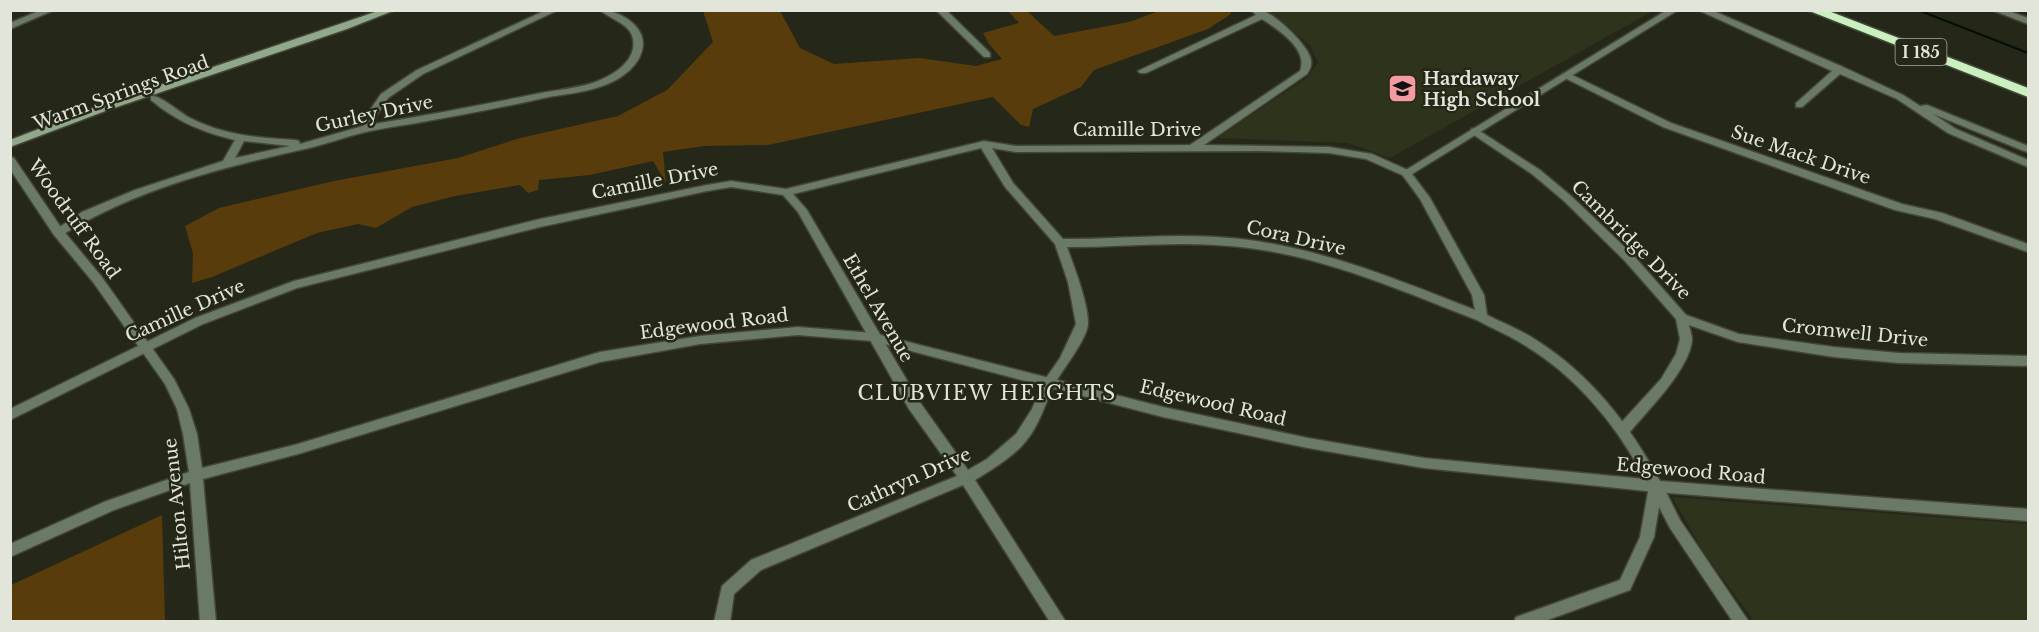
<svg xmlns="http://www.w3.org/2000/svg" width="2039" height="632" font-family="'Libre Baskerville',serif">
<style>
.built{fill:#2e331c}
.green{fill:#583c0b}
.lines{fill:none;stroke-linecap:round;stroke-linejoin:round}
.stream{stroke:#010f07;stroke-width:2}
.minor-casing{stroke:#434637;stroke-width:3}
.tertiary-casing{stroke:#434637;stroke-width:3}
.secondary-casing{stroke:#434637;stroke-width:3}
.motorway-casing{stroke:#434637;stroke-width:3}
.minor{fill:#6b7a66;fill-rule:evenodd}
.tertiary{fill:#6b7a66;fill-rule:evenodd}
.secondary{fill:#91a98a;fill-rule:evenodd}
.motorway{fill:#caf0bf;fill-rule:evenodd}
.labels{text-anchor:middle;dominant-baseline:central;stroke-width:5;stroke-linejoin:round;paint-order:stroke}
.shield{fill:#252818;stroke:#a9aca0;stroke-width:1.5}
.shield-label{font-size:16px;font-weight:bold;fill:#e2e5da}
.poi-label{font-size:18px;font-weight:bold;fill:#e2e5da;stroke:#252818;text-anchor:start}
.street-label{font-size:18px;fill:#e2e5da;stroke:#252818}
.neighbourhood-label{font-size:20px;letter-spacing:1.5px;fill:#e2e5da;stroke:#252818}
</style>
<rect width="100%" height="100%" fill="#252818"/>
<g class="built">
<path d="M1266,11H1653L1390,158L1348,143L1217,138L1308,77L1318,62L1310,45Z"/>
<path d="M1672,497L2028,524V621H1754L1704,553Z"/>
</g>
<g class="green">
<path d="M703,11H780L800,48L834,64L919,58L976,66L1002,59L989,44L983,33L1019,23L1008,11H1027L1054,36L1129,22L1159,11H1230L1231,14L1208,29L1094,70L1081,87L1033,109L1029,127L1021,125L993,97L768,145L704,146L663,152L666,183L653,161L590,175L539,180L538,190L528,193L520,185L455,196L412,207L376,228L358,224L317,233L212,277L192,283L193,253L185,226L219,208L334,181L458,158L520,138L618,116L667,90L713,42Z"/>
<path d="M162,515L165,621H11V585Z"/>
</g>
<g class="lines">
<path class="stream" d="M1918,10L2028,53"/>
<defs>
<g id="minor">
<path d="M41,10H54L10,29V23Z"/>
<path d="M546,10H558L423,74L388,98L376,116L374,124C428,115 482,105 536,94C555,90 581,88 598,81C615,74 637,60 633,39C631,24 610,19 600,10C617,10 642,23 643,43C643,64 621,80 602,86C584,93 563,94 544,98C500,108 455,116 411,124C397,126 384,128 370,131C350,135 330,143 309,148C224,167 138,188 62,235L58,236L52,232L82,212L135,190L223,161L235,140C202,132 176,121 151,100V96C161,95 180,113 190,118C223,135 259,138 295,140L299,141L300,144L363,126L366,116L381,94L417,70ZM244,141L290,146L235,158Z"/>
<path d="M936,10H946L990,53V57H984Z"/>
<path d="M1251,10C1254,10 1258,10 1261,10C1274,13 1309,46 1311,60C1312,66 1310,69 1307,74L1204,145L1329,147L1372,154L1410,171L1411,173L1410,175H1402L1366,159L1329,153L1259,151L1016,152L992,148L1013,183L1063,239C1122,239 1182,232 1241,239C1326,249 1406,283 1485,314L1487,317L1481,321L1477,320C1400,290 1323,256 1241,247C1183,240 1125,247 1067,247C1074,267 1088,302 1088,323C1088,338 1063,369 1055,383C1045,403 1040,424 1026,441C1013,457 993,469 975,480L1066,622H1050L963,485L761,570L734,594L730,622H714L722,586L751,560L957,476L909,409L798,212L783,195L731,187L707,191L540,227L297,288L203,324L10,420V409L195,318L294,281L540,219L707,185L731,181L786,189L984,141L1016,146L1190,145L1300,71C1309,49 1277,29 1262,19L1146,73H1140L1138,71L1256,15ZM981,148L1005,187L1055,244L1068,282L1076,324L1060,358L1044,381L1032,409L1016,434L987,459L968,470L919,401L807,210L793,194Z"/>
<path d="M1698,10H1711L1843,67L1903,95L1920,106L1927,105L2028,146V152L2024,151L1933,114L1956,129L2028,160V167L1948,133L1897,99L1840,74L1802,107H1796V103L1832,71Z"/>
<path d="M1992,10H2006L2028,18V24Z"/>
<path d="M1568,73L1671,123L1902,204L1942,213L2028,244V252L1935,219L1895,210L1663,127L1565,78V74Z"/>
<path d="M1475,128L1540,170L1571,196L1633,255L1686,315L1739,334L1834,347L1899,353L2028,356V366L1899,363L1834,357L1738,342L1689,325C1690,330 1692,335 1692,339C1691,368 1647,411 1629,433L1624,434L1619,433L1617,429L1619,425L1661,379L1676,354L1680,339L1676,319L1625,261L1563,200L1532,174L1471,133V129Z"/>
<path d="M1656,480L1661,482L1680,520L1749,622H1733L1670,528L1659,507L1654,537L1630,590L1542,622H1514L1516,617L1620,580L1640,537L1649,486L1651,482Z"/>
</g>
<path id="tertiary" d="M1667,10H1678L1412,174L1430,198L1484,295L1487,315C1503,323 1521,330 1536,340C1591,375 1629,424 1660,481L2028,509V521L1656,492L1424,468L1308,448L1163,417L873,341L798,335L700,344L600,362L298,454L203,479L216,622H200L190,483L114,510L10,557V544L104,502L189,472L183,434L177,409L165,384L93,282L54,235L10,169V157L14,158L62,229L101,276L174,379L189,409L197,434L202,468L298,444L600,352L700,336L798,327L873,333L1163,407L1308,438L1424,458L1645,479C1617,426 1578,378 1526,346C1511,336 1493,329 1477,320L1472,295L1420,199L1401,173Z"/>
<path id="secondary" d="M381,10H395L347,29L108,110L10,147V140L101,105Z"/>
<path id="motorway" d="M1807,10H1826L2028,88V97Z"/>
</defs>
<use href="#minor" class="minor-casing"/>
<use href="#tertiary" class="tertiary-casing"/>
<use href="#secondary" class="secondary-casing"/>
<use href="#motorway" class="motorway-casing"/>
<use href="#minor" class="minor"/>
<use href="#tertiary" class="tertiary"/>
<use href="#secondary" class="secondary"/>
<use href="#motorway" class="motorway"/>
</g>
<defs>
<symbol id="school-square" viewBox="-11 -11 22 22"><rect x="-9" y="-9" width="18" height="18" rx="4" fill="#f49aa1" stroke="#252818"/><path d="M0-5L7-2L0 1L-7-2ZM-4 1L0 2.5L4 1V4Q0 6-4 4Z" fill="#111"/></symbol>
</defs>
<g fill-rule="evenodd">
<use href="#school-square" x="1386" y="72" width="33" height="33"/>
</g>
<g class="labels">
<rect class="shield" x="1895.5" y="39" width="51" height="26" rx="4.5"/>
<g class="shield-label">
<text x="1921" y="52">I 185</text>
</g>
<g class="poi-label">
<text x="1423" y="79">Hardaway<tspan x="1423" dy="21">High School</tspan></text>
</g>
<g class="street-label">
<text transform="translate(121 93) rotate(-20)">Warm Springs Road</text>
<text transform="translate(374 114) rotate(-12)">Gurley Drive</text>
<text x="1137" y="130">Camille Drive</text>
<text transform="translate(1801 155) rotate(19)">Sue Mack Drive</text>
<text transform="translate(655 181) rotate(-11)">Camille Drive</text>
<text transform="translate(74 219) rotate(54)">Woodruff Road</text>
<text transform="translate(1296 238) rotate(13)">Cora Drive</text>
<text transform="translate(1631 240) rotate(45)">Cambridge Drive</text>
<text transform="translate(878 308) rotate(60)">Ethel Avenue</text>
<text transform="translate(185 311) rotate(-24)">Camille Drive</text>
<text transform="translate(714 324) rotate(-7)">Edgewood Road</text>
<text transform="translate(1855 333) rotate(6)">Cromwell Drive</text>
<text transform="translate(1213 403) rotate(13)">Edgewood Road</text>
<text transform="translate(1691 471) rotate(5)">Edgewood Road</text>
<text transform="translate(909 480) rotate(-24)">Cathryn Drive</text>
<text transform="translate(177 504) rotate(-96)">Hilton Avenue</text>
</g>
<g class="neighbourhood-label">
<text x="987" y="393">CLUBVIEW HEIGHTS</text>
</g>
</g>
<rect width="2039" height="632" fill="none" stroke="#e2e5da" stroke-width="24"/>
</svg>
